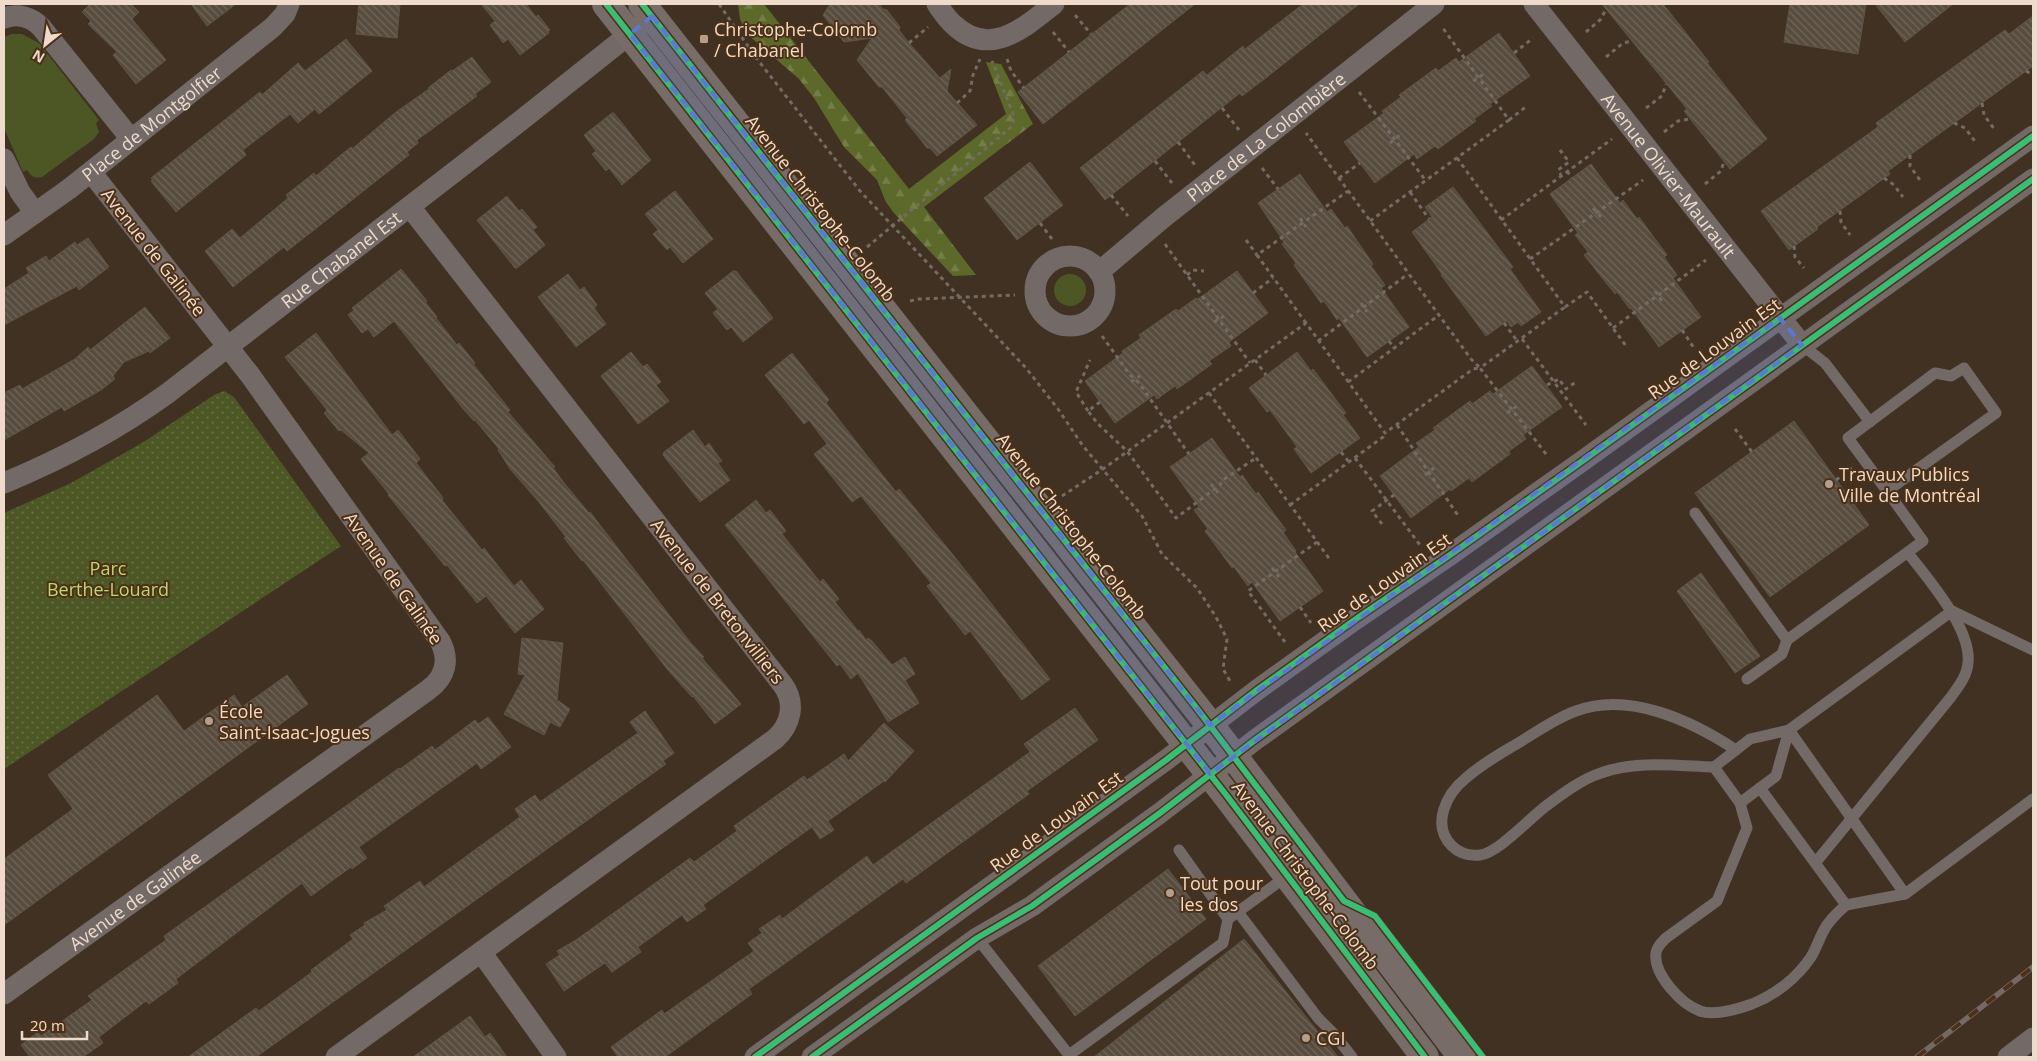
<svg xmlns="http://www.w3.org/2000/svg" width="2037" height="1061" font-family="'Open Sans',sans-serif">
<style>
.green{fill:#4d5725}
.forest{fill:url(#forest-firs)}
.park{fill:url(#park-dots)}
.building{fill:url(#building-back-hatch);stroke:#5f5547}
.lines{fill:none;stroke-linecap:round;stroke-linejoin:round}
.path{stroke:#756b65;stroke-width:3;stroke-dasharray:4 4;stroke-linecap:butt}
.lane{stroke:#736a68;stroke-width:11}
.street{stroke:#736a68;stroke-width:21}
.secondary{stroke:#776c67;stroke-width:28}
.rail-casing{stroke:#746963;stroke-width:5.5}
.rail{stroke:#4d3015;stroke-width:4;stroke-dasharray:11;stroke-linecap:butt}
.cycleway-casing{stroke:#4d3015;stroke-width:9}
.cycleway{stroke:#3abd76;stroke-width:6}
.marked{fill:#5c78d4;fill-opacity:0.2;stroke:#5c78d4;stroke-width:4;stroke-dasharray:10 6;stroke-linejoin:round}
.poi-dot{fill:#b1a090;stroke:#4d3015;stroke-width:2}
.labels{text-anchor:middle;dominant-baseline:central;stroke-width:4;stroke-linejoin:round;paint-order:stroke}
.poi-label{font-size:18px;fill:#eedbcc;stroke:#4d3015;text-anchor:start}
.street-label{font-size:18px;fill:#eedbcc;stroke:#4d3015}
.park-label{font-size:18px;fill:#bbd674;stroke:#4d3015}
</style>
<defs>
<pattern id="forest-firs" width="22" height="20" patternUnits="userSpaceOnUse" patternTransform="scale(1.25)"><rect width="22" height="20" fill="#5c692a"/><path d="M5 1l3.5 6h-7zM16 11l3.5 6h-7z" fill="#747e48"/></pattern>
<pattern id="park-dots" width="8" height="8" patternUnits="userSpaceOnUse" patternTransform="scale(1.25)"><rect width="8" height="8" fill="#4d5725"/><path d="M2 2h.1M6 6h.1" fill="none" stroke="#676f43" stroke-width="1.8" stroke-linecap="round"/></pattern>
<pattern id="building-back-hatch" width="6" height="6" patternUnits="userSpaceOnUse" patternTransform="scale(1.25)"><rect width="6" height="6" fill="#574c3e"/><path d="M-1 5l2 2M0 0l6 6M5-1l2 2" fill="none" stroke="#6f6559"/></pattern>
</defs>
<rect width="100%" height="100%" fill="#403122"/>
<g class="green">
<path d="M12,34H22L39,43L99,120L96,123L99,132L94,139L42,177C34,179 31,176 27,170L23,172L4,128V37Z"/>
<circle cx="1070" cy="290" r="16"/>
</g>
<path class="forest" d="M738,4H764L909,189L1006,114L986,62L1001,64L1033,124L924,207L976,275L953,276L893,212L885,200L877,180L844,147L814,98L799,79L747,34L740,19Z"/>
<path class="park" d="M224,391L234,397L341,546L4,769V513L71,483L142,443L214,395Z"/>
<g class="building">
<path d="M90,4H131L139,12L132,19L166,60L136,84L113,55L117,52L88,24L91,21L82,12Z"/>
<path d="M191,4H236L207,26Z"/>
<path d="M359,4H400L397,38L356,34Z"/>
<path d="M481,4H526L536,17L538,15L550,30L548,31L549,33L520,55L508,39L503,43L490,25L495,21Z"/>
<path d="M830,4H879L883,9L887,10L900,27L899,30L909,43L940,78L951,69L947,91L977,125L937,156L930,148H927L905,120L907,118L882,87H879L857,60L872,38L844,42L823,15Z"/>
<path d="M1130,4H1195L1043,124L1018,92Z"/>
<path d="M1303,4H1359L1267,77L1242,96L1240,93L1105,200L1080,168L1203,71L1207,75L1243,46L1245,49Z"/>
<path d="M1602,4H1663L1709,62L1707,63L1767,139L1730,169L1684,111L1687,109Z"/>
<path d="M1790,4H1866L1858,54L1784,42Z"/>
<path d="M1875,4H1953L1905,42Z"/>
<path d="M2033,16V66L1888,171L1890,174L1817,227L1818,229L1789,250L1761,211L1878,127L1876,123L2005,30L2009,34Z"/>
<path d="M1499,33L1530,76L1490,104L1492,106L1474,119L1476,121L1438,149L1435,146L1417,159L1414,154L1375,183L1344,142L1384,113L1382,111L1401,97L1399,95L1436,68L1438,71L1456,58L1459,62Z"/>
<path d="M346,39L372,71L319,114L315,109L298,123L290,114L243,150L246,155L176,212L151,181L153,180L151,178L260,92L262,95L298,63L305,71Z"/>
<path d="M472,57L491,82L475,94L477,96L417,140L418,143L407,152L409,155L314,230L287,251L284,247L233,287L205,251L232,229L240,238L288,198L286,195L314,173L316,176L342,154L351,147L352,149L396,112L429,89L428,88L451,70L452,71Z"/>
<path d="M612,113H614L651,160L622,185L609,168L606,171L592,154L596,151L584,135Z"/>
<path d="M1030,162L1063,205L1017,240L984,198Z"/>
<path d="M1591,164L1620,203L1623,200L1637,219L1639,217L1667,255L1664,257L1677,275L1673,278L1701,317L1659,347L1631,308L1630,309L1617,292L1615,294L1584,255L1588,252L1575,235L1578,233L1550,194Z"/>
<path d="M1300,174L1327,212L1331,209L1345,228L1347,226L1373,264L1371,266L1385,285L1381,288L1409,327L1367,357L1339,318L1337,320L1324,301L1321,303L1294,265L1296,263L1282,244L1284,242L1258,203Z"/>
<path d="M1453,187L1513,267L1510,269L1541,312L1521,326L1518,322L1511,327L1507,321L1486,336L1441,275L1442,274L1412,232L1432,217L1425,207Z"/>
<path d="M675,191L713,239L683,263L670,247L667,250L653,234L658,230L645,214Z"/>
<path d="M507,196L519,211L522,209L537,227L533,230L545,245L517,268H515L477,220Z"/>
<path d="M88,238L109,267L79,290L77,286L4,325V289L29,273L26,268L46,256L49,261L75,242L77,245Z"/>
<path d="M401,269L427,301L425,302L437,317L436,318L457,345L459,343L475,363L473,364L510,410L508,412L555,467L553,468L565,484L589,513L590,512L690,642L704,657L702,658L741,704L715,724L693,696L692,697L667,669L583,560L582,561L564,538L566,537L538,501L510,469L498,450L499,449L475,420L474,421L464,410L394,321L374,337L368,329L362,333L348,315L354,310L352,308Z"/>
<path d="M733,271H736L773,318L743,342L731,327L727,330L713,313L718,309L705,293Z"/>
<path d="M1237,271L1268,313L1229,342L1231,346L1209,361L1212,364L1177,389L1175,386L1157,399L1154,395L1115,423L1085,381L1123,353L1122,351L1141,338L1139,335L1176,309L1178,311L1196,298L1198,299Z"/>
<path d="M568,274L580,290L584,287L597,305L594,308L606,324L576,347L538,297Z"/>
<path d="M145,307L170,338L150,353L149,351L124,362L113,376L115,379L101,390L64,411L62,407L4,440V393L20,385L22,389L75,359L88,347L90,350Z"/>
<path d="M316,333L392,435L398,430L420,459L416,463L441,495L443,499L442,500L482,550L484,548L514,586L521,580L544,609L515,633L486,596L477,603L447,565L445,566L388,495L389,494L361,459L369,453L341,430L339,431L324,413L327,410L285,357Z"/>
<path d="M631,352L643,367L647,364L661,382L656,385L669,401L638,424L601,376Z"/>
<path d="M1297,352L1311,371L1313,369L1346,413L1343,415L1360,438L1311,473L1294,449L1297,447L1270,410L1267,412L1249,388Z"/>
<path d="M792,353L829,400L826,403L865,453L896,492L899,489L958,561L1050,679L1022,700L970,631L965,635L927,586L931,583L861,496L852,502L814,454L827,444L809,420L804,424L765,375Z"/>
<path d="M1532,366L1562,407L1523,435L1526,439L1509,451L1510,454L1472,482L1469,478L1451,491L1450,489L1411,518L1380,476L1419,447L1416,443L1435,430L1433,428L1470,401L1472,404L1490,391L1493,394Z"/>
<path d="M1794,421L1869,525L1770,597L1695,493Z"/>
<path d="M693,430L705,447L709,443L715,452L722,461L718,463L730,480L700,502L663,455L664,452Z"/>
<path d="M1212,438L1240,477L1242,475L1256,494L1258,492L1286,530L1283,532L1296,551L1295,552L1323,591L1280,621L1252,582L1248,586L1234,567L1232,568L1205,531L1208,529L1194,510L1199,507L1170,467Z"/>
<path d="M756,500L766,513L770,510L786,531L782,534L820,582L823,579L839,599L835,602L858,631L859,630L866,640L868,638L872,641L892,665L905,657L915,674L905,680L919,703L888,722L858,673L851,679L840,664L837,666L725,525Z"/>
<path d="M1701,573L1760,656L1735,673L1677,591Z"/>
<path d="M522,638L563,643L557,700L570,709L560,727L550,722L544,735L504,714L525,675L518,674Z"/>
<path d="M287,675L308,704L4,925V859L73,809L48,775L157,695L184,731L234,695L242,707Z"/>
<path d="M1075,708L1098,740L1027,791L1029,794L906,883L903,879L749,989L752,994L665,1057H618L611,1047L662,1010L664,1014L754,951L748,943L762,933L759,929L780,915L782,919L867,856L873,865L1030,752L1024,744Z"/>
<path d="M645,711L674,753L663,761L666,764L256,1057H188L256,1008L259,1011L312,972L311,970L353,939L350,935L365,925L364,923L387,910L384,906L420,881L424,887L520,817L515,809L535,795L540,802L638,733L630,722Z"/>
<path d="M488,717L511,747L481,769L477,763L359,847L367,858L352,869L351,867L311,896L302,883L176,979L178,983L149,1004L146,1001L99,1037L103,1043L83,1057H30L21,1045L38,1032L41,1036L92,1000L88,996L166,940L164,936L399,768L400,769L432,746L435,750L475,720L478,724Z"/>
<path d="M884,723L914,751L885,782L884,781L828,821L834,830L820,839L812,827L703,905L706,909L687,922L682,915L638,947L641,952L612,972L605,963L564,991L546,964L560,955L557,951L576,940L690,858L694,862L737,831L734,826L804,776L807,780L844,754L848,761Z"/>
<path d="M1168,869L1206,919L1075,1016L1038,966Z"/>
<path d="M1244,939L1338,1057H1094Z"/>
<path d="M470,1016L485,1037L490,1033L507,1057H413Z"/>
</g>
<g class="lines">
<g class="path">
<path d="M719,4L754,55L860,191L1026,368L1058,409L1083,446L1142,516L1162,554L1197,588L1216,617L1227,639L1223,669L1230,681"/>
<path d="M1075,15L1091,34"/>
<path d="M1053,32L1069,52"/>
<path d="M1586,32L1601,19L1606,9"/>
<path d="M909,43L928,27"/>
<path d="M1514,53L1533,38"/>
<path d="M1606,57L1623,43L1632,41"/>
<path d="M1007,59L1011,71L1024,88"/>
<path d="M2026,71L2033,75"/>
<path d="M1473,81L1484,74"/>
<path d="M1359,92L1426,181"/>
<path d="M957,103L970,91L973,75L980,59"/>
<path d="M1982,103L1984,115L1995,130"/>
<path d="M1222,108L1239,130"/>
<path d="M1646,108L1662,96L1666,84"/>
<path d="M1509,120L1527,106"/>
<path d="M1954,123L1965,128L1977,144"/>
<path d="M1664,132L1678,121L1690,119"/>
<path d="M1178,142L1195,165"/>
<path d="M1390,143L1400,135"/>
<path d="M1560,150L1569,162L1558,170L1561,175"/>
<path d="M1910,155V166L1922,183"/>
<path d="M1457,158L1565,307L1587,292L1626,346"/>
<path d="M1155,161L1172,183"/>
<path d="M1262,168L1278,189"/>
<path d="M1567,171L1572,178"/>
<path d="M1339,178L1360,163"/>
<path d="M1884,178L1894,185L1903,197"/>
<path d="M1705,184L1721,171L1724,161"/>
<path d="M1410,192L1429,219"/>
<path d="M1111,195L1128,216"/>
<path d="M1593,208L1601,217"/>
<path d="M1840,211L1841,222L1850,235"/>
<path d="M1300,218L1306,227"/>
<path d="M1501,220L1612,139"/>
<path d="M1370,221L1509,120L1442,27"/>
<path d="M1040,223L1052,239"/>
<path d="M1246,240L1257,255"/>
<path d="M1165,244L1250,363"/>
<path d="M1794,246L1795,257L1804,268"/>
<path d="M867,247L1009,129L1013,124L1014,116L992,61"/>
<path d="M1530,259L1643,180"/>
<path d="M1187,275L1193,270L1204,271"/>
<path d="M1655,291L1662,301"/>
<path d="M1253,293L1273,278"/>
<path d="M910,301L919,299L1015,295"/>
<path d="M1361,303L1367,312"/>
<path d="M1214,322L1224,316"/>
<path d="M1306,323L1257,255L1348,191"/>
<path d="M1504,323L1518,342"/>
<path d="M1613,328L1706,260"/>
<path d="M1682,330L1694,348"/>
<path d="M1102,336L1130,375L1139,383L1189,454"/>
<path d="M1522,339L1586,425"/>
<path d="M1318,341L1408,274"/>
<path d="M1389,341L1394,348"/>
<path d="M1255,360L1266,375"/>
<path d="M1131,382L1140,376"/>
<path d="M1348,382L1439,315"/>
<path d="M1547,385L1559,379L1566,389L1576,382"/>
<path d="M1209,393L1331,561"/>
<path d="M1100,402L1088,411L1098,424L1127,451L1176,518L1220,485L1223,480L1256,458"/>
<path d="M1088,411L1076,392L1090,360"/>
<path d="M1507,413L1517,406"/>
<path d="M1397,425L1459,517"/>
<path d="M1735,429L1752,452"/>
<path d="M1341,452L1349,462"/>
<path d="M1546,454L1480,368L1565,307"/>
<path d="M1355,458L1420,545"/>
<path d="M1425,475L1434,468"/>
<path d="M1836,480L1852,468"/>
<path d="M1211,484L1218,493"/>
<path d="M1062,496L1103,469L1306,323L1385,433L1473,369L1480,368L1471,359L1306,133"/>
<path d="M1290,505L1383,437L1385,433"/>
<path d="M1382,524L1372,511L1394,495"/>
<path d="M1272,568L1279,577"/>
<path d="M1300,607L1311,623"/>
<path d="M1285,642L1248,591L1317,542"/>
</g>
<g class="lane">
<path d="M1802,345L1825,363L1870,422"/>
<path d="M1964,368L1996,413L1887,491L1848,438L1935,373L1951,376Z"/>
<path d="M1695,513L1787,640L1923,541L1887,491"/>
<path d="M1952,611L2033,650"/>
<path d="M1747,679L1782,654L1787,640"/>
<path d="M1789,730L1776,776L1740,803L1714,767L1750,739L1789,730L1952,611"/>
<path d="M1789,730L1905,894L2033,799"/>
<path d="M1714,767C1678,766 1636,760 1601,773C1582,779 1562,794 1546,806C1530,818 1498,853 1480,855C1469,856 1460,854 1452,846C1431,825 1446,794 1466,778C1482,764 1501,753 1520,742C1538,731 1556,718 1576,711C1629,691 1692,721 1736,750"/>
<path d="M1760,788L1846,905L1905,894"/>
<path d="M1740,803L1747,828L1717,901L1666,938C1662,942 1657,946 1656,953C1653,974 1681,1004 1700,1011C1714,1016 1738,1009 1752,1004C1775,995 1797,978 1811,957C1816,949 1819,939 1824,930C1829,920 1838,912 1846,905"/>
<path d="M1179,850L1228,919L1287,876"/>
<path d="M1816,862L1951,697C1958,687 1967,676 1968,663C1972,629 1928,579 1908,553"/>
<path d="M1238,912L1318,1018L1334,1034L1352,1057"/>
<path d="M977,938L1069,1055L1223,943L1228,919"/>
</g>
<g class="street">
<path d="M937,4C942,11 947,19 954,25C990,59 1025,27 1054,4"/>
<path id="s1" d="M1534,4L1802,345"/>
<path d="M4,18C18,13 31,17 41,27L131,139"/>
<path d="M4,159L20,192L35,213"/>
<path id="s2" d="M4,235L69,189L273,27L285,14L289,4"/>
<circle cx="1070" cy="291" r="35"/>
<path id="s3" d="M1099,272L1164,217L1434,4"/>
<path id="s4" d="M4,483C62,459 117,430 168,393L519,122L641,25"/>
<path d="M481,952L556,1057"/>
<path id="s5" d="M4,994L428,690C446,677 450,660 440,641L250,375L91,172"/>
<path d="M336,1057L775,739C791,725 796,703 783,685L410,207"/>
<path d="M755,1057L1166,760L1257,690L1356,619L1450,555L1581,462L2033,136"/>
<path d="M812,1057L977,938L1032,906L1160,813L1255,740L2033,179"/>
<path d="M2008,1057L2033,1038"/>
</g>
<g class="secondary">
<path d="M606,4L1227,796L1425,1057"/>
<path d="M642,4L1210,725L1462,1057"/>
</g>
<defs>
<path id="rail" d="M1917,1057L2033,967"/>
</defs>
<use href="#rail" class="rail-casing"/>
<use href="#rail" class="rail"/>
<defs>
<g id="cycleway">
<path d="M606,4L1227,796L1425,1057"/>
<path d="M642,4L1195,706L1344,901L1375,916L1483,1057"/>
<path d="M755,1057L1166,760L1257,690L1356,619L1450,555L1581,462L2033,136"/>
<path d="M812,1057L977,938L1032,906L1160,813L1255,740L2033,179"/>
</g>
</defs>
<use href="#cycleway" class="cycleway-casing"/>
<use href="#cycleway" class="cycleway"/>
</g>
<path class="marked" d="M652,16L1210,725L1780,318L1802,345L1210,774L630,34Z"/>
<g class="poi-dot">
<rect x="699" y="34" width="10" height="10" rx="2.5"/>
<circle cx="1829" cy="484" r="5"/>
<circle cx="209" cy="721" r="5"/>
<circle cx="1170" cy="893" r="5"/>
<circle cx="1306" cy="1038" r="5"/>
</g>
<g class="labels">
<g class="poi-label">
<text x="714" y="29">Christophe-Colomb<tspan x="714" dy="21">/ Chabanel</tspan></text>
<text x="1839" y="474">Travaux Publics<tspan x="1839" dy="21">Ville de Montréal</tspan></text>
<text x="219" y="711">École<tspan x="219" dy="21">Saint-Isaac-Jogues</tspan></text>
<text x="1180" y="883">Tout pour<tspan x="1180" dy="21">les dos</tspan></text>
<text x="1316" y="1038">CGI</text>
</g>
<g class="street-label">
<text stroke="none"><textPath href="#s2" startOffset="185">Place de Montgolfier</textPath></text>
<text stroke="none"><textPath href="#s3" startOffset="215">Place de La Colombière</textPath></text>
<text stroke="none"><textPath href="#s1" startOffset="218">Avenue Olivier-Maurault</textPath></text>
<text transform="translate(821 208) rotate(52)">Avenue Christophe-Colomb</text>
<text transform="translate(154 252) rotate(52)">Avenue de Galinée</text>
<text stroke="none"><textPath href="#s4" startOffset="406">Rue Chabanel Est</textPath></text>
<text transform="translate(1714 348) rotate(-36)">Rue de Louvain Est</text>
<text transform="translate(1072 526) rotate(52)">Avenue Christophe-Colomb</text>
<text transform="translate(394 578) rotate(55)">Avenue de Galinée</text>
<text transform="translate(1384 582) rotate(-35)">Rue de Louvain Est</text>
<text transform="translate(718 601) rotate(52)">Avenue de Bretonvilliers</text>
<text transform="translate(1056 821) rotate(-36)">Rue de Louvain Est</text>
<text transform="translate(1306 875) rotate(53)">Avenue Christophe-Colomb</text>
<text stroke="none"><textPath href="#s5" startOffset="161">Avenue de Galinée</textPath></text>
</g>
<g class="park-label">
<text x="108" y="568">Parc<tspan x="108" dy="21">Berthe-Louard</tspan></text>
</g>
</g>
<rect width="2037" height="1061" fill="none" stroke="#eedbcc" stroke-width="10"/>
<g transform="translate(45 45) rotate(210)" stroke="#4d3015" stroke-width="4" paint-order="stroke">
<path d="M0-4L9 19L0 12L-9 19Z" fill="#eedbcc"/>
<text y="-8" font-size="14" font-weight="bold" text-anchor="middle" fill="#eedbcc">N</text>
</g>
<path d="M22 1031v8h65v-8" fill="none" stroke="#eedbcc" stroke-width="2.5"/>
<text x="30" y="1031" font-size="15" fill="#eedbcc" stroke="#4d3015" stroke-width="4" paint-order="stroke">20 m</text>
</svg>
